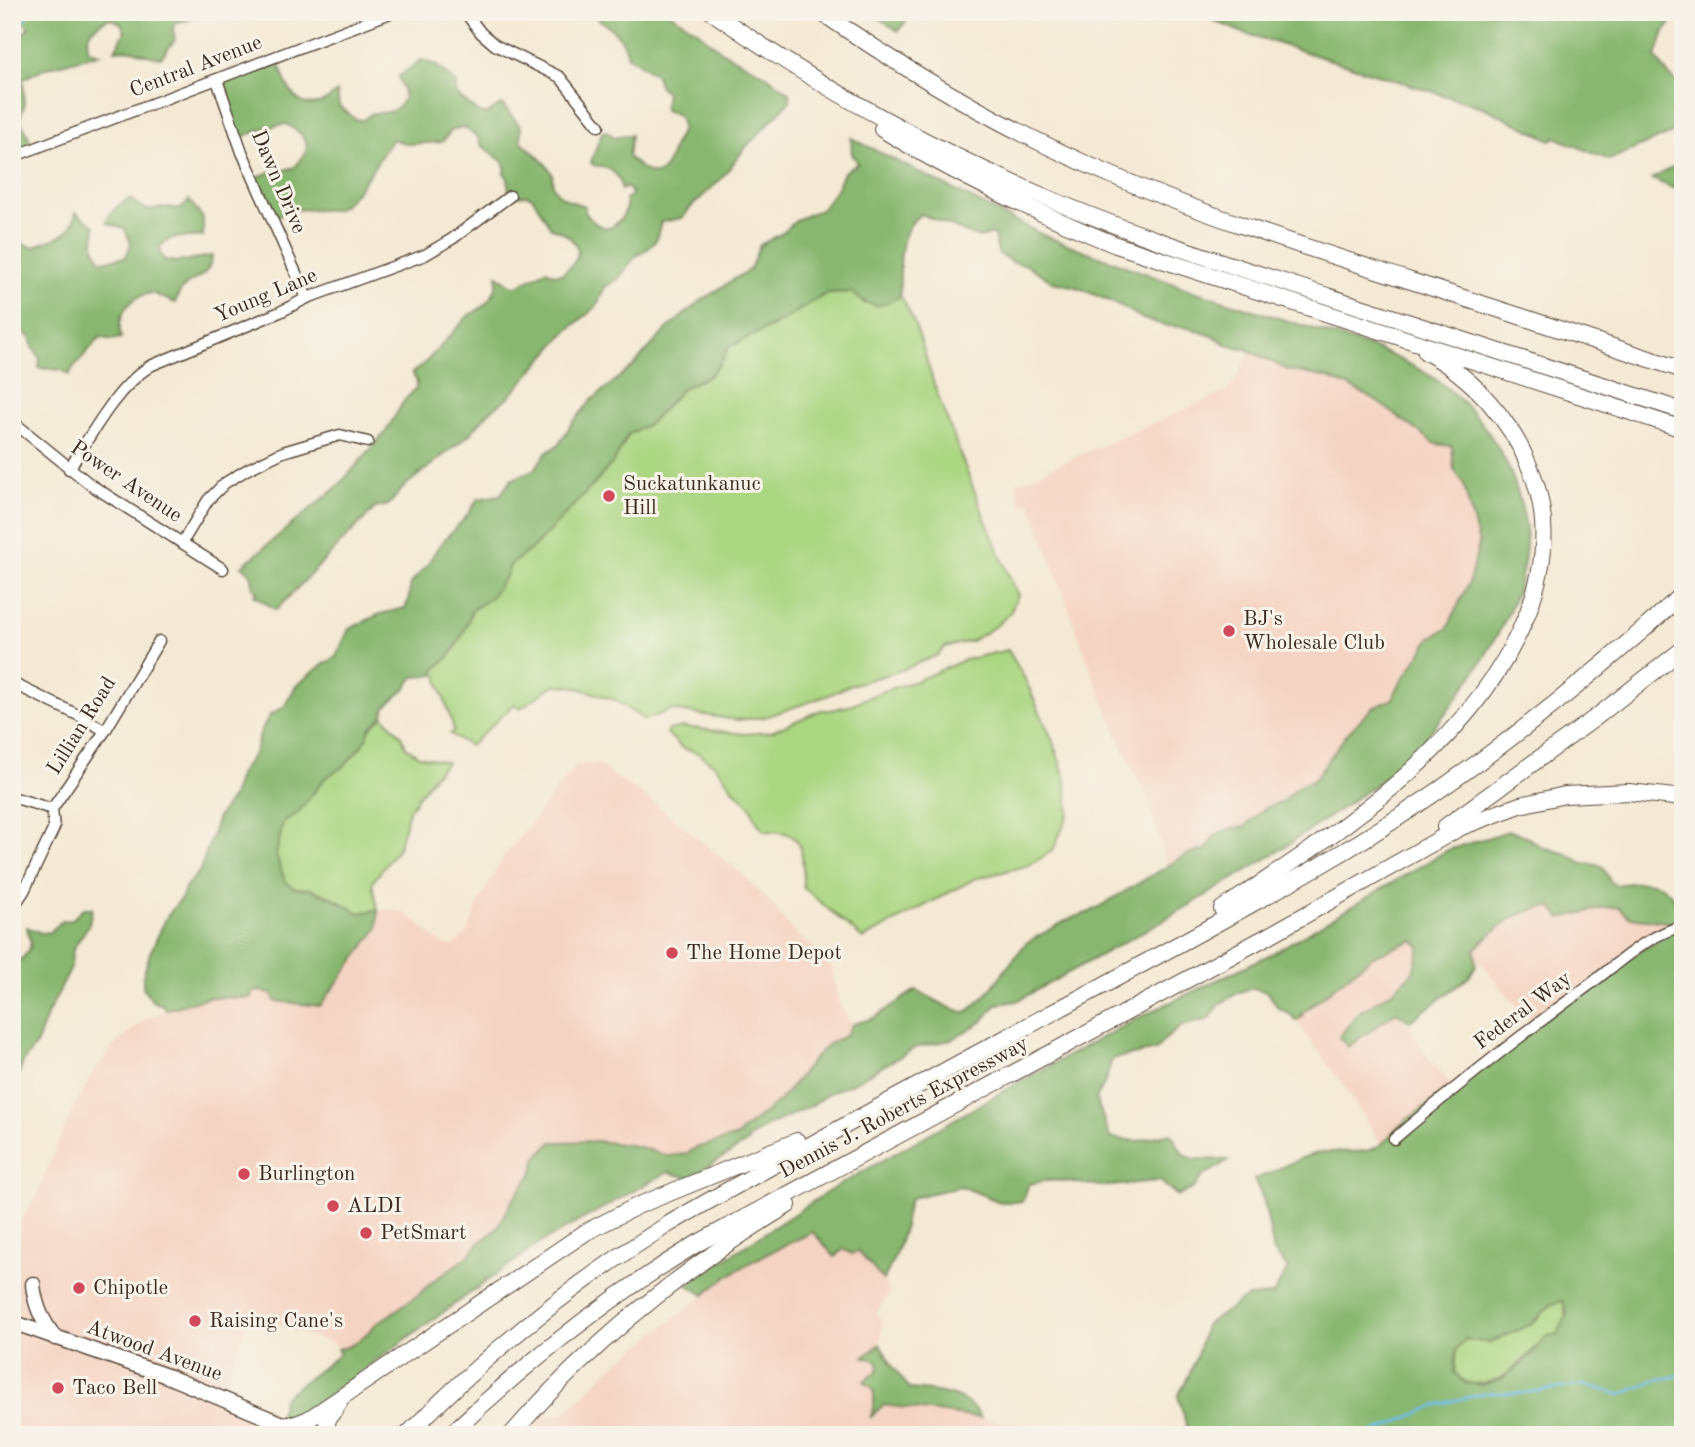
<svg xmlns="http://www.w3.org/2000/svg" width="1695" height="1447" font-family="'Old Standard TT',serif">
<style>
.built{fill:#f5d3c2}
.green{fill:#abd682;stroke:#738050;stroke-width:2}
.forest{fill:#88b770;stroke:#627047;stroke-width:2;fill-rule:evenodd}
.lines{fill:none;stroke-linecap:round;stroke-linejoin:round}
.stream{stroke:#6cbce7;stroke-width:2.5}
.minor-casing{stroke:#574739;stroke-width:13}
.major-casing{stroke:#574739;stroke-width:17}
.highway-casing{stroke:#574739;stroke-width:18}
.minor{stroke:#fff;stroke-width:10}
.major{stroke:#fff;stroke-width:14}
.highway{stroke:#fff;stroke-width:16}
.poi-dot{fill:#d1495b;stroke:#f7f3e8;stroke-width:2.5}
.labels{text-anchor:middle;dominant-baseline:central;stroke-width:6;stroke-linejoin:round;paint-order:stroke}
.street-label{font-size:21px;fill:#3b2a1e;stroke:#f7f3e8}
.poi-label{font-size:21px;fill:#3b2a1e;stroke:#f7f3e8;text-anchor:start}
</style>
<rect width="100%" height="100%" fill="#f7f3e8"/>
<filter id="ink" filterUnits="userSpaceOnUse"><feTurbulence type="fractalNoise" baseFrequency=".0143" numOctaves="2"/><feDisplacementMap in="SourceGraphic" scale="14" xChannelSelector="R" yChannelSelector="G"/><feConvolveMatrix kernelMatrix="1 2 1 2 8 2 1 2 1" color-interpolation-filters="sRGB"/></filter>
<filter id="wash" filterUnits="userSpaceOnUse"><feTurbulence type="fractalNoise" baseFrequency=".00686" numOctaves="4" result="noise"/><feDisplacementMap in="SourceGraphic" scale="28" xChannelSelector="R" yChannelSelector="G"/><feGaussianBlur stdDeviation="1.57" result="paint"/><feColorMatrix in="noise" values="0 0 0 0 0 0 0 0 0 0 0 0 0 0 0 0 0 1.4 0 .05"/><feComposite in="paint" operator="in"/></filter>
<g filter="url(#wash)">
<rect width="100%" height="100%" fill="#f4e9d4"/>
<g class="built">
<path d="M1250,351L1288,370L1328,378L1350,387L1452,446L1454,470L1463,481L1479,544L1469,583L1447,629L1431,637L1397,689L1393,699L1372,708L1346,735L1314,780L1299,786L1283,802L1264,808L1245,827L1227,829L1207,849L1186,855L1166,866L1158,834L1145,793L1124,752L1089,665L1030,502L1021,506L1016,483L1227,391L1234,383Z"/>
<path d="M597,764L656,804L744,876L772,904L798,937L819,951L832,968L839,1005L852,1024L845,1036L828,1044L779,1101L743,1130L738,1136L695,1148L686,1154L668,1156L636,1146L552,1142L537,1157L532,1174L514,1198L496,1230L481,1241L467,1257L345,1349H337L338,1347L332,1343L250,1315L225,1383L224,1401L276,1424L290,1435H12V1235L36,1196L72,1110L92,1074L113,1046L144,1020L166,1010L209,997L250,998L253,992L261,991L320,1006L378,929V911L389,909L403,913L416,921L442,944L454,946L468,932L479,902L503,858L576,765Z"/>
<path d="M1533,907H1552L1572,917L1604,908L1619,907L1676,924L1534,1026L1475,956V950L1513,917Z"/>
<path d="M1413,940L1420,947L1413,972L1393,991L1358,1013L1396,1012L1402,1014L1429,1059L1452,1086L1381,1144L1344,1086L1296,1021L1302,1016L1301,1014L1373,956Z"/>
<path d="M814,1232L821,1239L844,1249L858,1251L883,1280L889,1293L876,1314L883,1323L880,1344L865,1356L876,1360L879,1366L871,1414L883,1405L1097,1435H509L536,1405L549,1416L564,1413L611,1367L689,1307L722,1279L745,1264Z"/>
</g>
<g class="green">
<path d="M851,292L865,304L900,295C918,323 925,358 936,390C962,459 987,528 1018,595L1010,613L997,625L972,641L945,647L938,655L899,671L847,686L829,695L765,717L737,720L671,710L644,720L615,700L572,686L554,685L521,708L514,704L470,746L450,734L454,731C450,711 441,694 437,675H433C439,661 445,663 452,653C457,645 471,619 471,611L507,574L510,565L535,546L595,483L623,446L628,434L649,424L684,387L709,376L721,362L729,347L780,322L827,293Z"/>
<path d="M1008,650L1025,679L1052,739L1066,780L1069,813L1053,850L1030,865L974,879L863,939L803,887C803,871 806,841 788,834C781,831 771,832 764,831L757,822L750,805L734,790L716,766L698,753L682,748L667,733L668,730L682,727L744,734L771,732L821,710H831L848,706L883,691L916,681L964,660Z"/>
<path d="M383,716L401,735L406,747L419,756L447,762L435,774L410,808L398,848L372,883L378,910L359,913L332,898L310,889L294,888L285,881L276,855L283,822L298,813L325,778L344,766L365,742L370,728Z"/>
<path d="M1563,1300C1567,1312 1567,1326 1556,1335C1551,1339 1543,1340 1538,1345C1513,1369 1502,1387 1465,1383L1454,1372L1456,1350L1466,1339L1530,1325L1552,1304Z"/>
</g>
<g class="forest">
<path d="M12,12H210L198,13L188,20L177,22L173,27L175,40L161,57C140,57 137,46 115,50L125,32L121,23L109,18C94,26 83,32 89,51L99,54L42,69L23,79L24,107L19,119L28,135L32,150L12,159V46L29,27L18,17H12Z"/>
<path d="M588,12H668L696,30L724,53L761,72L789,92L790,101L745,148L721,179L691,207L682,218L661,222L656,240L650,247L635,257L618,279L605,287L596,307L567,331L509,397L489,412L469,435L406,485L388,505L375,508L276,610L254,595L258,592L252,586C254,576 250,572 242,566L338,486L385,433L404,401L416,388L417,382L412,373L425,363L469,315C485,308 499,293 497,275L512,286H518C528,279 537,277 546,270L554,274H562C566,270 572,266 575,261C585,246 565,231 551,228L533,198L528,195L509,197L508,178L504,173L506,168L502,161L481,145L478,137L463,127L452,130L442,142L408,144L392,139C381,154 351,210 332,210C304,210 300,205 273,218L256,178L274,170L281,171L295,167L306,152L307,144L301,134L287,124C269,125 255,133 238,138L219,80L278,59C286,91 302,123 337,92L339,106L355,119L363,120L372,113C398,115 412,101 398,77L421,60C437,63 445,73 456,83V92L460,98L480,113L487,114L502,104L521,127V141C528,148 550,165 552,174C553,177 552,181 553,185C558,199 572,202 585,206V212C591,221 599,228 610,228C619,222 630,211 625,199L632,195L630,190L626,187L621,190C621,173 609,167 593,165L591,162L602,132L606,131L614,137L631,135L628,157C651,178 663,184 673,148C676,140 684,131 681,122C679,114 672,112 664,110L666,92L659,85L656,75L628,56C624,34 606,24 588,12Z"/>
<path d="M870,12H914L898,31Z"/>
<path d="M1194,12H1664L1671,23L1663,34L1656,57C1663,68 1669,79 1683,84V128L1609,160L1555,137L1551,140L1485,108L1241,32Z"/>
<path d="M851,138L1045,236L1193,291L1377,349C1398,359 1420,368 1438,381C1476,408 1507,452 1519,497C1521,507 1525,518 1526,528C1529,576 1507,622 1482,661C1461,694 1438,725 1411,754C1385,780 1353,800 1323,821C1225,889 1120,944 1017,1001L997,1004L983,1021L951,1040L917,1047L853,1083L831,1092L811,1106L767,1126L748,1139V1142L689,1178L668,1172L540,1243L335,1390L308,1416L279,1422L282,1400L285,1396L340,1354L337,1349C352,1349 366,1335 375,1325L418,1295L433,1281L467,1257L481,1241L496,1230L514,1198L532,1174L537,1157L552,1142L598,1141L636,1146L668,1156L686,1154L696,1148L738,1136L743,1130L779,1101L819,1053L828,1044L845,1036L853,1024L874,1018L916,990L948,1007L966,1013L986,995L1026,943L1069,919L1090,912L1186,855L1207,849C1213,831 1227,828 1245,827L1264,808L1282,802L1299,786L1314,780L1346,735L1372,708L1393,699L1397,689L1431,637L1447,629L1469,582L1479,544L1463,482L1454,470L1452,446L1436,444L1375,400L1350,387L1328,378L1288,370L1246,349L1228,345L1213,336L1185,327L1167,326L1143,319L1123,307L1077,287L1053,282L1027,265L1012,262L998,253L994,234L979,238L921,214C896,231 900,269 900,296C878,310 870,308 851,292L827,293L780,322L729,347L721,362L709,376L684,387L649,424L628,434L615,460L595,483L535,546L510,565L507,574L491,597L471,611C471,619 457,645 452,653C445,663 439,661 433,675L414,677L404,690L385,707L383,716L370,728L365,742L344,766L325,778L298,813L283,822L276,855L285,881L294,888L310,889L333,898L359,913L378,910V928L320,1006L275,1001L273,995L261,991L253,992L250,998L209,997L166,1010L163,1005L152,1001L143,987V977L150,953L166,918L182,897L186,886L200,871L218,817L232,797L240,773L255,752L261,731L270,715L284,707L296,686L322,665L336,657L349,629L380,614L405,608L408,602L411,583L427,565L440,544L466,517L478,499L500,495L511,480L535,469L545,454L559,444L572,423L592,400L633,366L667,329L699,302L750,269L760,245L781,234L798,219L822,209L837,188L844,172L858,163L852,154Z"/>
<path d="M1683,161V192L1652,179Z"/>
<path d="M130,199L147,210L168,207L181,209L189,200L203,218V236L172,238L160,246V254L165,260L175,262L212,256C208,280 194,276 183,288C179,291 177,299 175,303L152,293C128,296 116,316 121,338L111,340L100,337L72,369L70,375L62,370L39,368L40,358L32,347L31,339L20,328L12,325L13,235L15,233L24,245L34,247C53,237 72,239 76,212L95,226L94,247L101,261L126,257L131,244L125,229L107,223C108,211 120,204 130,199Z"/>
<path d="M1509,831L1524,835L1542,847L1567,854L1583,863L1602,866L1610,881L1615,885C1654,879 1674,880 1683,924L1629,917L1619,907L1604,908L1561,918L1552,907C1519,908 1498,927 1475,949L1476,965L1469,977L1410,1021L1396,1012L1348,1047L1339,1037L1358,1013L1393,991L1413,972L1420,947L1413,940L1373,956L1301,1014L1303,1016L1296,1021L1289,1013L1278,1008L1268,992L1253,988L1239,992L1220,1004L1209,1019L1182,1026L1164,1040L1156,1050L1112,1059L1105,1082L1096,1098L1110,1138L1138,1141L1171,1133L1183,1154L1193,1159L1229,1160L1202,1177L1194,1188L1178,1196L1160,1181C1141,1181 1124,1186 1106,1186C1078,1186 1059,1175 1029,1184L1022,1202H1000L961,1186L911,1198C905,1210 906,1220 903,1232C898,1249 892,1265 883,1280L858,1251L852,1254L843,1249L835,1257L813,1232C775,1250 736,1266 704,1295L687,1284L829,1191L1023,1080L1138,1018L1271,954L1448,850Z"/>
<path d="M83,908H92L89,924L73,949L70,970L48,1013L37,1043L23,1062L12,1095V964C22,961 33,950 30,939C29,935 27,931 27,927L41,933L50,932L62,921L72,920Z"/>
<path d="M1683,926V1435H1189L1178,1396C1192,1372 1200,1351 1205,1325L1248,1297L1273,1295L1288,1268L1274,1252L1264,1201L1254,1179C1276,1173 1293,1159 1314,1154C1335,1148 1360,1157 1379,1146C1386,1142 1392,1133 1397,1127L1625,960ZM1563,1301L1567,1314L1558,1334L1547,1336L1524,1362L1502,1378L1483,1385L1465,1383L1454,1372L1456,1350L1466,1339L1489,1343L1530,1325L1552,1304Z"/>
<path d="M880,1344L893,1367L910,1389C936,1391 966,1393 981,1418L883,1405L870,1418L874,1407V1390L864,1381L877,1371L879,1366L876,1360L864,1357Z"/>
</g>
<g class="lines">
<g class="stream">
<path d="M12,28L33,12"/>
<path d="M1367,1435L1440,1404L1486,1393H1523L1586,1385L1621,1395L1655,1380L1683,1375"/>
</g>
</g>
</g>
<g filter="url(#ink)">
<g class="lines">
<defs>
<g id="minor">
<path d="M465,12L481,33L495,45L560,77L599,126"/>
<path d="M217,80L242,152L307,298"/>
<path d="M12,157L393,12"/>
<path d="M12,421L91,485L223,569"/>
<path d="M69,469C92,434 115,389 150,366L280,312L307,298L425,255L452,239L510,196"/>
<path d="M182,543L208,500L225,483L248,469L283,452L340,435L368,442"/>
<path d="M12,683L86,719L105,731"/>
<path d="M12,797L52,809"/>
<path d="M12,909L24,891L54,828L52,809L105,731L159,641"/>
<path d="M1394,1139C1458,1084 1524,1033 1592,983C1619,962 1649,934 1683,926"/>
</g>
<g id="major">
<path d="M33,1284C35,1306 42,1320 55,1338"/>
<path d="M12,1322L167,1376L280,1423L301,1427L318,1435"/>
</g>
<g id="highway">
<path d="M712,12C822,89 940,154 1064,205C1151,241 1241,268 1330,297C1448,335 1565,373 1683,411"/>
<path d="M821,12C914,76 1011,133 1116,177C1212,218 1312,249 1411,281C1502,310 1592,340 1683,370"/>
<path d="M882,129C956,175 1035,212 1116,245L1683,429"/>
<path d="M1445,827L1595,718L1683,649"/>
<path d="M1222,909C1336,834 1477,744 1528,612C1546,565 1550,515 1530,468C1511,420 1472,376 1426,352"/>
<path d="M287,1424H296L309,1419L586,1232L637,1206L797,1141"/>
<path d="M325,1435L328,1419L339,1403"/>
<path d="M407,1435C485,1355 570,1286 664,1227C710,1199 758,1174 805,1148C975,1052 1150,963 1319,866C1450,791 1571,696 1683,594"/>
<path d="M450,1435C526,1362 608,1298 698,1243L1268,936L1461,827L1520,805L1565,795L1629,792L1683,798"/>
<path d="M511,1435C591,1342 684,1268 788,1205"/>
</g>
</defs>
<use href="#minor" class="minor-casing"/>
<use href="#major" class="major-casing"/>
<use href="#highway" class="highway-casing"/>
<use href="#minor" class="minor"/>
<use href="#major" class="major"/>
<use href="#highway" class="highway"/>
</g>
</g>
<g class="poi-dot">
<circle cx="609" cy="496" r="7"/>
<circle cx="1229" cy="631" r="7"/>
<circle cx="672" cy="953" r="7"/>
<circle cx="244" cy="1174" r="7"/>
<circle cx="333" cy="1206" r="7"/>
<circle cx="366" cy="1233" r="7"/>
<circle cx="79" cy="1288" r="7"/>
<circle cx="195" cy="1321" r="7"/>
<circle cx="58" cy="1388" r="7"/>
</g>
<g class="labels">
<g class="street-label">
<text transform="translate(196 67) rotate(-21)">Central Avenue</text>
<text transform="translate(278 182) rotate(67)">Dawn Drive</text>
<text transform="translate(266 296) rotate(-23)">Young Lane</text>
<text transform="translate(126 482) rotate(34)">Power Avenue</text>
<text transform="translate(82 726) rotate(-58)">Lillian Road</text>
<text transform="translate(1523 1011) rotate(-37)">Federal Way</text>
<text transform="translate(904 1108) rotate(-28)">Dennis J. Roberts Expressway</text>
<text transform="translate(154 1351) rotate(20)">Atwood Avenue</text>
</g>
<g class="poi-label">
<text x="623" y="484">Suckatunkanuc<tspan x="623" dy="24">Hill</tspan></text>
<text x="1243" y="619">BJ's<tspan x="1243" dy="24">Wholesale Club</tspan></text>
<text x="686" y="953">The Home Depot</text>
<text x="258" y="1174">Burlington</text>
<text x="347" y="1206">ALDI</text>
<text x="380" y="1233">PetSmart</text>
<text x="93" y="1288">Chipotle</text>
<text x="209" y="1321">Raising Cane's</text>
<text x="72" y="1388">Taco Bell</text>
</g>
</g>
<rect width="1695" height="1447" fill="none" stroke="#f7f3e8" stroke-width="42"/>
</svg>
